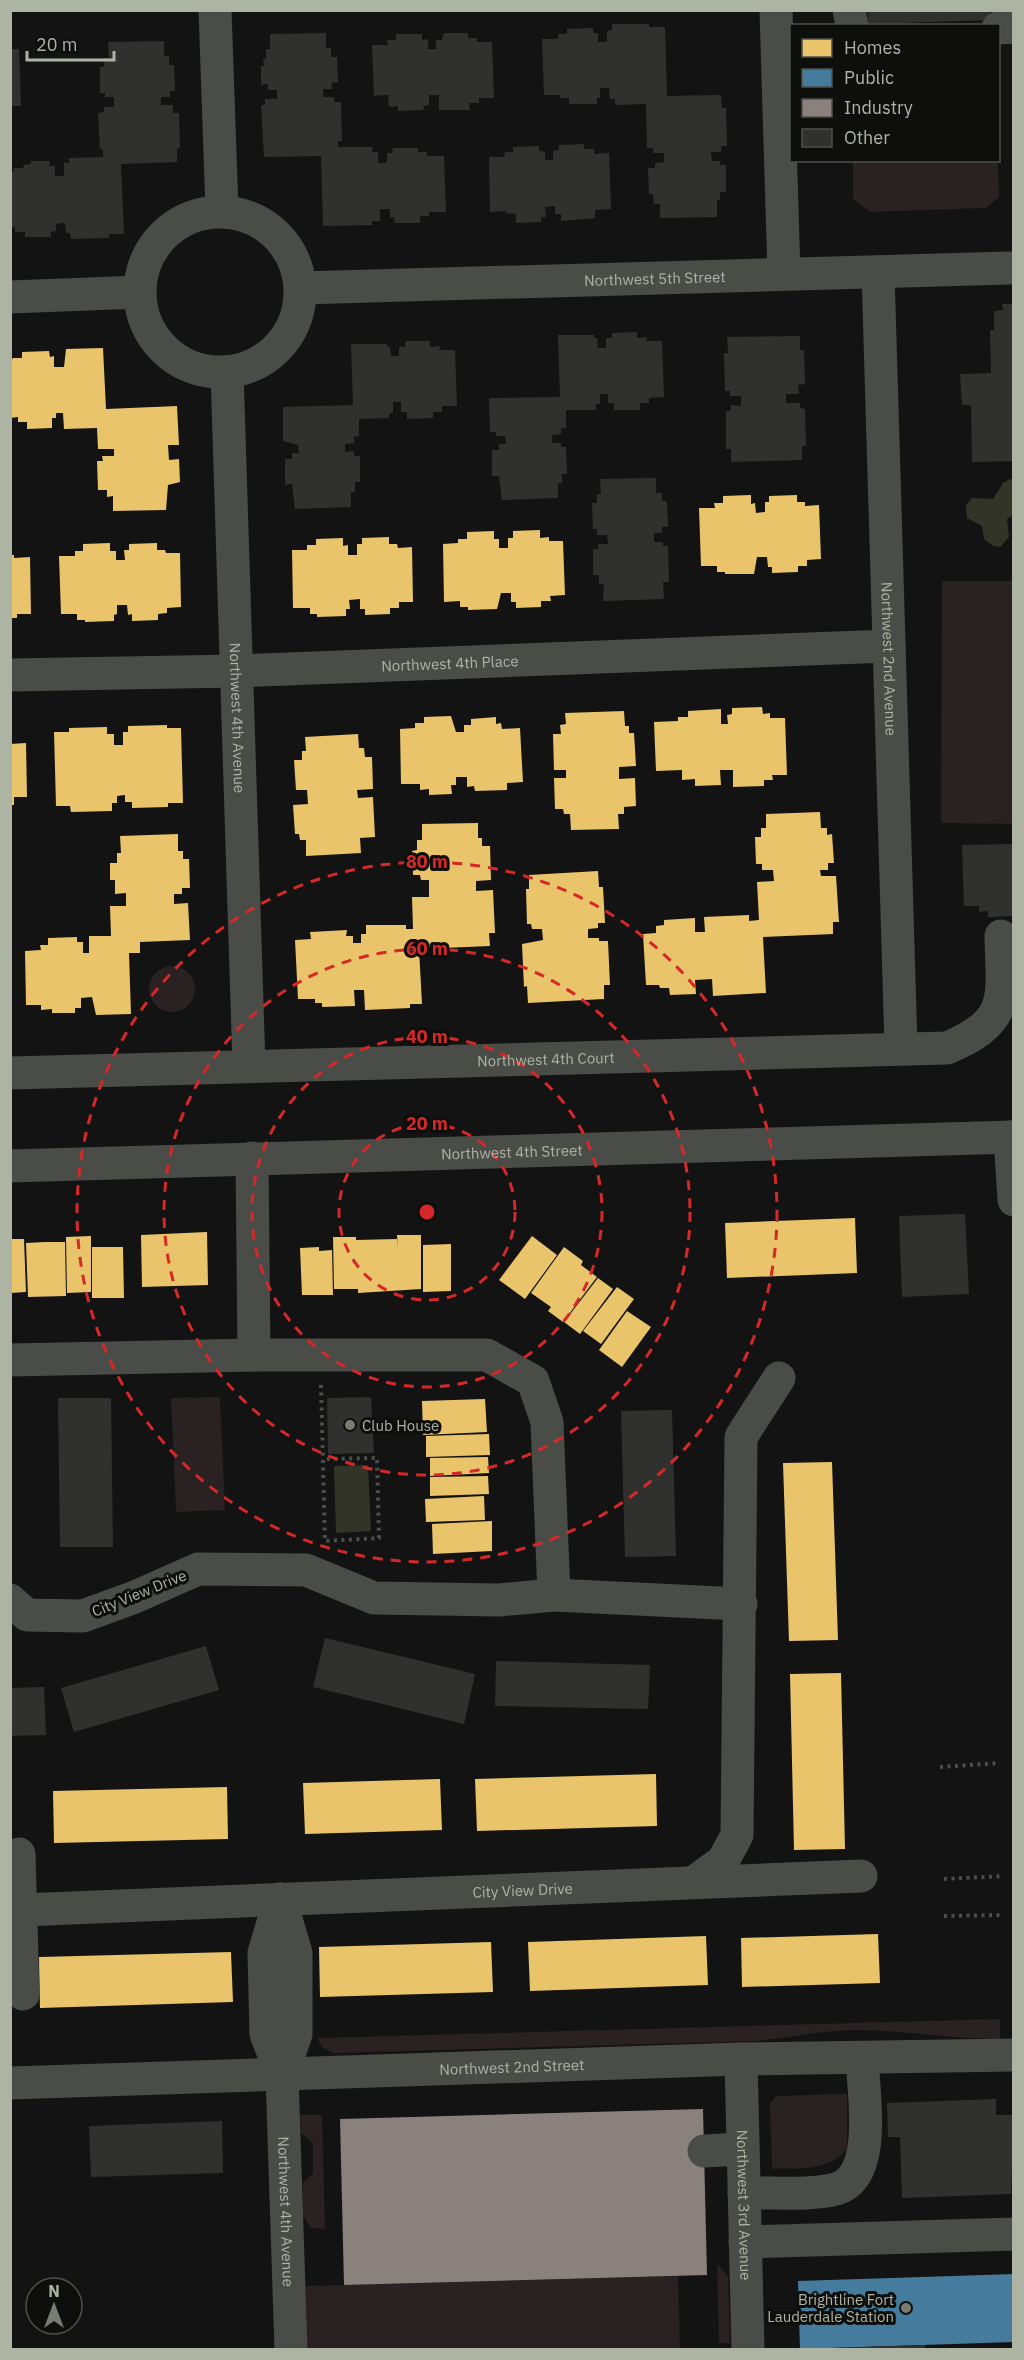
<svg xmlns="http://www.w3.org/2000/svg" width="1024" height="2360" font-family="'IBM Plex Sans',sans-serif">
<style>
.green{fill:#292122}
.water{fill:#323427}
.homes{fill:#e9c46a}
.public{fill:#457b9d}
.industry{fill:#8a817c}
.building{fill:#30312f}
.lines{fill:none;stroke-linecap:round;stroke-linejoin:round}
.path{stroke:#4c4e49;stroke-width:4;stroke-dasharray:3 4.5;stroke-linecap:butt}
.minor{stroke:#4a4c48;stroke-width:33}
.ring{fill:none;stroke:#d62828;stroke-width:3;stroke-dasharray:10 8}
.poi-dot{fill:#787c71;stroke:#0e0f0d;stroke-width:2}
.labels{text-anchor:middle;dominant-baseline:central;stroke-width:6;stroke-linejoin:round;paint-order:stroke}
.street-label{font-size:15px;fill:#aeb4a4;stroke:#0e0f0d}
.poi-label{font-size:15px;fill:#aeb4a4;stroke:#0e0f0d;text-anchor:start}
.centre{fill:#d62828;stroke:#0e0f0d;stroke-width:3}
.ring-label{font-size:18px;text-anchor:middle;font-weight:bold;fill:#d62828;stroke:#0e0f0d;stroke-width:6;stroke-linejoin:round;paint-order:stroke}
</style>
<rect width="100%" height="100%" fill="#131313"/>
<g class="green">
<path d="M853,161H998L999,197L986,208L870,212L853,199Z"/>
<path d="M942,581H1013V824L941,823Z"/>
<circle cx="172" cy="989" r="23"/>
<path d="M220,1397L225,1510L176,1512L171,1398Z"/>
<path d="M1000,2019V2039C954,2039 909,2031 863,2030C828,2029 793,2037 758,2041L333,2053L322,2047L317,2038Z"/>
<path d="M847,2094V2149C827,2172 800,2168 772,2169L770,2104L776,2096Z"/>
<path d="M300,2115H322L325,2229L311,2228L303,2215V2183L313,2173V2143L301,2133Z"/>
<path d="M717,2264L728,2276L730,2343H719Z"/>
<path d="M678,2276L680,2349H307L306,2286Z"/>
</g>
<g class="water">
<path d="M1010,479H1013L1014,514L1007,519L1009,537L1000,547L993,546L984,539L982,526L967,518L966,505L972,498L993,499L1003,483Z"/>
<path d="M368,1465L371,1531L336,1533L334,1466Z"/>
</g>
<g class="homes">
<path d="M103,348L106,409L177,406L179,445H168L169,460L179,459L180,482L168,485L166,510L113,511V496L107,497V490H98L97,461H103L102,456H114V449H98L97,428L64,429L63,413H56V418H52V428L27,429V422H18V417L10,418V362L13,358H22V352L49,351L50,357L54,356V367H64L66,349Z"/>
<path d="M751,495V504L755,503L756,513L765,512V502H769V496L797,495V502H805V506L819,505L821,559L807,560V566H798V572L772,573V567H768L767,557H757L754,574H725V572H717V566H701L699,508H715L714,503H723V496Z"/>
<path d="M540,530V538L549,537V541H563L565,595L550,596L551,601H541V607L516,608V602H511V593H501L497,609L468,610V607H460V601L444,602L443,544L458,543V539H467V532L494,531V539H499V548H508V538H513V531Z"/>
<path d="M389,537V544H397L398,548L412,547L413,602H399V608H390V614L365,615V609H360V599L349,600L350,609H346V616L317,617V614H310V608H293L292,550H307V545H316V539L343,538V546L348,545V555H357V544H362V538Z"/>
<path d="M110,543V551H116V560H125L124,550H129V544L157,543V550H165L166,553H180L181,607L167,608V613L158,614V620L132,621V614L128,615L127,605H117V614L114,615V621L85,622V620H77V614H61L59,556H75V551H83V544Z"/>
<path d="M10,555H14V558L30,557L31,614H17V618H10Z"/>
<path d="M762,707L763,714L770,713V718H785L787,775H772L773,780H764V786L733,787V770H720L721,785L695,786V779L682,780V770L656,771L654,722L678,721V717H688V711L721,709V724H728L727,715L732,714V708Z"/>
<path d="M624,711L625,726H629V733H634L636,766L619,767V779L635,778L636,806L624,807V814H618L619,829L571,830L570,814H564L563,809H555L554,778H566V770H554L553,734H561L560,725L566,724L565,713Z"/>
<path d="M451,716L456,732H464V725H471V719L496,717V724L501,723L502,729L520,728L523,782L507,783V790L475,791L474,786L467,787V777H456V785H451L452,794L429,795V789L420,790V784H401L400,729L415,728V723H424V717Z"/>
<path d="M167,725V728H181L183,803H168V807L132,808V802H125V795L117,796V803H112V811L71,812L70,806H56L54,732H69V728L107,727V734H114V745H123V732H128V726Z"/>
<path d="M358,734L359,748H364L365,757H372L373,789L357,790L358,798L373,797L375,837L360,838L361,853L306,856V840H300L299,834H295L293,805L308,804L307,790H296L294,760H302V751H306L305,737Z"/>
<path d="M26,743L27,797H14V805H10V744Z"/>
<path d="M820,812L821,828H827V835L832,834L834,863H828V870H820L821,876H836L839,922H833V934L763,937L766,993L713,996L712,979L695,980L696,994L670,995L669,988H660L659,985H646L643,934L656,933V926L664,925V920L695,918V932H705L704,917L749,915V921L759,920L757,882L774,881L773,870H762V864H756L755,837H761V828H766V814Z"/>
<path d="M478,823V838H482V846H490L491,880L476,881V891L493,890L495,933H489L490,946L419,949L422,1004H410V1008L365,1010L364,990H354L355,1006L322,1007V1003H315V999H298L295,940L311,939L310,932L347,930L346,936H353V943H361V934H366V925H406V929H413L412,897H429V880H421L420,875H413L412,851L417,850V840H422V824Z"/>
<path d="M178,834V851H183V859H189L190,888H182V894H174V904L188,903L190,940L140,942V953H129L131,1014L96,1015L92,997L81,998V1008H75V1013H52V1009L41,1010V1005H26L25,951L41,950L40,945H48V938L77,937V942H83V953H89V936H111L110,906H126V893L115,894V880H110V863H117V853H121L120,836Z"/>
<path d="M598,871L599,887H603L605,923H598V928L588,929V938H599V941H608L610,985H604V999L528,1003L527,986L524,987L522,944L543,940L542,929H532L531,924H527L526,889H529V875Z"/>
<path d="M855,1218L857,1273L727,1278L725,1223Z"/>
<path d="M207,1232L208,1285L142,1287L141,1235Z"/>
<path d="M397,1235H421V1289L358,1293V1289H334L333,1237H356V1240L397,1239L398,1248Z"/>
<path d="M91,1236V1292L67,1293L66,1237Z"/>
<path d="M532,1236L557,1255L525,1299L499,1280Z"/>
<path d="M10,1239H24L26,1292L10,1293Z"/>
<path d="M45,1242H65L66,1296L28,1297L26,1243Z"/>
<path d="M451,1244V1291L423,1292V1245Z"/>
<path d="M92,1247H123L124,1298H92Z"/>
<path d="M319,1247V1251L332,1250L333,1295H302L300,1248Z"/>
<path d="M564,1247L583,1261L581,1265L597,1277L563,1322L548,1311L551,1307L531,1293Z"/>
<path d="M598,1278L613,1289L580,1334L564,1322Z"/>
<path d="M617,1287L634,1299L601,1344L583,1331Z"/>
<path d="M627,1311L651,1327L622,1367L599,1350Z"/>
<path d="M485,1399L487,1432L423,1435L422,1401Z"/>
<path d="M489,1434L490,1455L426,1457V1436Z"/>
<path d="M488,1457L489,1473L430,1476V1458Z"/>
<path d="M832,1462L838,1640L789,1641L783,1463Z"/>
<path d="M488,1476L489,1494L430,1496V1477Z"/>
<path d="M484,1496L485,1520L426,1522L425,1499Z"/>
<path d="M492,1521V1551L433,1554L432,1524Z"/>
<path d="M841,1673L845,1849L794,1850L790,1674Z"/>
<path d="M656,1774L657,1826L477,1831L475,1779Z"/>
<path d="M440,1779L442,1830L305,1834L303,1783Z"/>
<path d="M227,1787L228,1839L54,1843L53,1791Z"/>
<path d="M878,1934L880,1983L742,1987L741,1938Z"/>
<path d="M706,1936L708,1985L530,1991L528,1942Z"/>
<path d="M491,1942L493,1992L320,1997L319,1947Z"/>
<path d="M231,1952L233,2002L40,2008L39,1957Z"/>
</g>
<path class="public" d="M1014,2274V2342L800,2349L798,2281Z"/>
<path class="industry" d="M703,2109L707,2275L344,2285L340,2119Z"/>
<g class="building">
<path d="M868,10H990V20L868,24Z"/>
<path d="M612,24H649V27H665L667,96L721,95L722,108H726L727,146H721V152H711L712,161H720V165H726V192H720V200H717V217L660,218V204H654L653,194H649L648,168H655V163L664,162V153H653V148H647L646,104L615,105V99H610L609,88H600V98H597V104H569V98H560V95H544L542,39H558V34H567V29L593,28V33H598V42H607V31L612,30Z"/>
<path d="M326,33V48H331V57H337L338,82L331,83L332,89H323V97H334V102H341L342,141H338V147H373L372,152H378V163H387V153H393L392,148H418V152H427V156H444L446,212H429V216H420V223H395L394,217L390,218V209H380V221H372V225L323,226L321,156L264,157L261,105H265V99H277V90H268V84L261,85V66H264L263,59H266V49H270V34Z"/>
<path d="M444,33H468V38H477V42H492L494,98H479V103H469L470,110H439V95H429V105L424,106L423,110L398,111V106L389,107L388,95L374,96L372,45H388L387,40H396V34H422V40L428,39V49H436V40H442Z"/>
<path d="M164,41V56H169V65H174L175,91H170V97H161V105H173V113H179L180,148H177V162L121,164L124,234H109V238L71,239L70,233H66L65,223L56,224V231L51,232V237H25V232H15V227L10,228V172H14L13,168H23L24,165L31,164V161H50L49,166H55V176H64V163H69V158L103,157V149H100L98,113L104,112V107H114V97H105V93H100V67H104V58H109L108,42Z"/>
<path d="M10,49H19L21,106H10Z"/>
<path d="M584,144V149H594V154L609,153L611,209L595,210V218L561,221V214H555V206L545,207L546,217H541V222L516,223V214L506,213V211L490,212L489,157H504L505,152H513V147L539,146V151L545,152V160H553V151L559,150V145Z"/>
<path d="M1002,304H1014V461L972,462L971,405H962L960,374L991,373L990,330H994V311L1003,310Z"/>
<path d="M637,332V338L647,337L646,341H662L664,397L649,398V403H640V410H614V403H608V394H600V404H596V410H566V428H561V434L552,435V443H561V447H566L567,474H562V483H558V498L502,500L499,476H492V450H499V444H506L505,436H496V432H490L489,398L560,397L558,335H594V338H597L598,348H606V338H612V333Z"/>
<path d="M800,336V350H804L805,384L798,385L799,394H786V403H800V408L805,409L806,446H802V460L731,462V449H726V411H731V405L741,406V396H730V391H725L724,353H728L727,337Z"/>
<path d="M405,341H430V347L440,346L439,350H455L457,406H442V412H433V418L407,419V412H401V402H393V413H389V418L359,419V436L354,437V443L345,444V452L354,451V456H360V482H355V492H351V507L295,509L292,484L285,485V459H292V453H299L298,445L283,441V407L353,405L351,344H387V347H390L391,356H399V347H405Z"/>
<path d="M656,478V493H662V501H667L668,527H662V533H654V542H663V546H668L669,582H663L664,599L603,601L604,584H599V575H593V549H598V544H608L607,535H597V529H593L592,503H597V494H601L600,479Z"/>
<path d="M1014,844V916L988,917V911L979,912V906H964L962,845Z"/>
<path d="M965,1214L969,1294L902,1297L899,1216Z"/>
<path d="M371,1397L374,1453L328,1454L327,1398Z"/>
<path d="M58,1398H111L113,1547H60Z"/>
<path d="M672,1410L676,1556L625,1557L621,1411Z"/>
<path d="M325,1638L475,1674L464,1724L313,1687Z"/>
<path d="M206,1646L219,1690L74,1732L61,1688Z"/>
<path d="M496,1661L650,1665L648,1709L495,1706Z"/>
<path d="M44,1687L46,1735L10,1736V1688Z"/>
<path d="M996,2099V2115H1014L1011,2194L902,2198L900,2137H888L887,2103Z"/>
<path d="M222,2121L223,2173L91,2177L89,2126Z"/>
<path d="M925,2345V2350H831V2348Z"/>
</g>
<g class="lines">
<g class="path">
<path d="M321,1385L325,1541L379,1538L377,1458L323,1459"/>
<path d="M940,1767L1000,1763"/>
<path d="M944,1879L1004,1876"/>
<path d="M944,1916L1004,1915"/>
</g>
<g class="minor">
<path d="M215,10L222,210"/>
<path d="M776,10L784,274"/>
<path d="M849,10L852,26"/>
<path d="M998,28L1014,27"/>
<circle cx="220" cy="292" r="80"/>
<path id="s1" d="M878,272L901,1047"/>
<path id="s2" d="M301,288L1009,268"/>
<path d="M10,297L140,292"/>
<path id="s3" d="M227,372L249,1066"/>
<path id="s4" d="M10,675L236,671L889,646"/>
<path id="s5" d="M10,1073L947,1048C1012,1021 1002,997 1001,936"/>
<path d="M1010,1137L1014,1200"/>
<path d="M252,1158L254,1355"/>
<path id="s6" d="M10,1166L1014,1137"/>
<path d="M10,1360L254,1355H487L533,1381L547,1422L554,1595L499,1600L374,1598L306,1570L198,1569L135,1597L83,1616L27,1615L10,1600"/>
<path d="M554,1595L741,1604"/>
<path d="M19,1854L23,1994"/>
<path d="M694,1882L723,1861L737,1835L741,1437L779,1378"/>
<path id="s7" d="M280,1899L264,1953L266,2034L282,2075L291,2350"/>
<path d="M280,1899L296,1953V2034L282,2075"/>
<path id="s8" d="M21,1910L861,1876"/>
<path id="s9" d="M741,2059L748,2350"/>
<path id="s10" d="M10,2083L741,2059L1014,2055"/>
<path d="M704,2151L743,2149"/>
<path d="M744,2193C774,2192 808,2196 836,2189C879,2177 863,2091 862,2058"/>
<path d="M745,2242L1014,2234"/>
</g>
</g>
<g class="ring">
<circle cx="427" cy="1212" r="88"/>
<circle cx="427" cy="1212" r="175"/>
<circle cx="427" cy="1212" r="263"/>
<circle cx="427" cy="1212" r="350"/>
</g>
<g class="poi-dot">
<circle cx="350" cy="1425" r="6"/>
<circle cx="906" cy="2308" r="6"/>
</g>
<g class="labels">
<g class="street-label">
<text stroke="none"><textPath href="#s2" startOffset="354">Northwest 5th Street</textPath></text>
<text stroke="none"><textPath href="#s1" startOffset="387">Northwest 2nd Avenue</textPath></text>
<text stroke="none"><textPath href="#s4" startOffset="440">Northwest 4th Place</textPath></text>
<text stroke="none"><textPath href="#s3" startOffset="346">Northwest 4th Avenue</textPath></text>
<text stroke="none"><textPath href="#s5" startOffset="536">Northwest 4th Court</textPath></text>
<text stroke="none"><textPath href="#s6" startOffset="502">Northwest 4th Street</textPath></text>
<text transform="translate(139 1593) rotate(-22)">City View Drive</text>
<text stroke="none"><textPath href="#s8" startOffset="502">City View Drive</textPath></text>
<text stroke="none"><textPath href="#s10" startOffset="502">Northwest 2nd Street</textPath></text>
<text stroke="none"><textPath href="#s9" startOffset="146">Northwest 3rd Avenue</textPath></text>
<text stroke="none"><textPath href="#s7" startOffset="318">Northwest 4th Avenue</textPath></text>
</g>
<g class="poi-label">
<text x="362" y="1425">Club House</text>
<text x="894" y="2299" text-anchor="end">Brightline Fort<tspan x="894" dy="17">Lauderdale Station</tspan></text>
</g>
</g>
<circle cx="427" cy="1212" r="9" class="centre"/>
<g class="ring-label">
<text x="427" y="868">80 m</text>
<text x="427" y="955">60 m</text>
<text x="427" y="1043">40 m</text>
<text x="427" y="1130">20 m</text>
</g>
<rect width="1024" height="2360" fill="none" stroke="#aeb4a4" stroke-width="24"/>
<rect x="790" y="24" width="210" height="138" fill="#0e0f0d" stroke="#4e5149" stroke-width="1.5"/>
<rect x="802" y="39" width="30" height="18" fill="#e9c46a" stroke="#4e5149" stroke-width="1.5"/>
<text x="844" y="54" font-size="18" fill="#aeb4a4">Homes</text>
<rect x="802" y="69" width="30" height="18" fill="#457b9d" stroke="#4e5149" stroke-width="1.5"/>
<text x="844" y="84" font-size="18" fill="#aeb4a4">Public</text>
<rect x="802" y="99" width="30" height="18" fill="#8a817c" stroke="#4e5149" stroke-width="1.5"/>
<text x="844" y="114" font-size="18" fill="#aeb4a4">Industry</text>
<rect x="802" y="129" width="30" height="18" fill="#30312f" stroke="#4e5149" stroke-width="1.5"/>
<text x="844" y="144" font-size="18" fill="#aeb4a4">Other</text>
<g transform="translate(54 2306)"><circle r="28" fill="#0e0f0d" stroke="#4e5149" stroke-width="1.5"/>
<path d="M0-4.5L10 22L0 15L-10 22Z" fill="#787c71"/>
<text y="-9" font-size="16" font-weight="bold" text-anchor="middle" fill="#aeb4a4">N</text>
</g>
<path d="M27 51v9h87v-9" fill="none" stroke="#aeb4a4" stroke-width="3"/>
<text x="36" y="51" font-size="18" fill="#aeb4a4" stroke="#0e0f0d" stroke-width="4.5" paint-order="stroke">20 m</text>
</svg>
